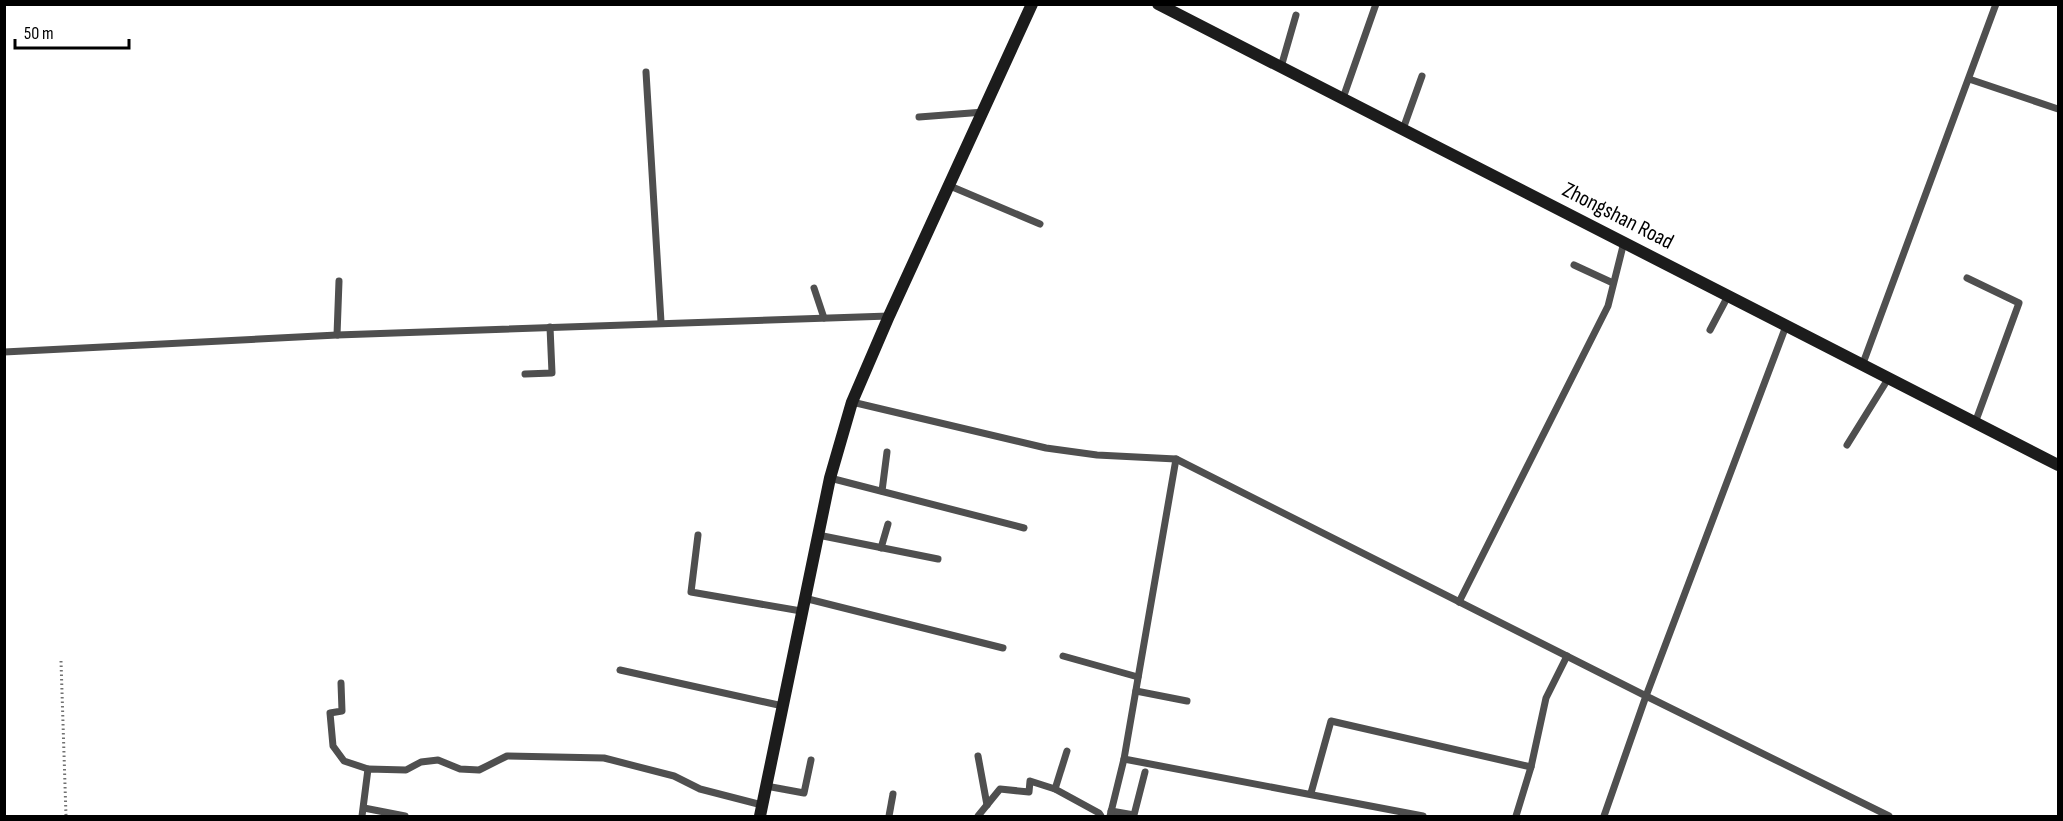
<svg xmlns="http://www.w3.org/2000/svg" width="2063" height="821" font-family="'Sofia Sans Condensed',sans-serif">
<style>
.lines{fill:none;stroke-linecap:round;stroke-linejoin:round}
.path{stroke:#717171;stroke-width:3;stroke-dasharray:1.5 3;stroke-linecap:butt}
.lane{stroke:#4f4f4f;stroke-width:7}
.secondary{stroke:#1c1c1c;stroke-width:12}
.labels{text-anchor:middle;dominant-baseline:central;stroke-width:4.5;stroke-linejoin:round;paint-order:stroke}
.street-label{font-size:22px;fill:#000;stroke:#fff}
</style>
<rect width="100%" height="100%" fill="#fff"/>
<g class="lines">
<path class="path" d="M61,661L66,816"/>
<g class="lane">
<path d="M1281,67L1296,15"/>
<path d="M646,72L661,322"/>
<path d="M1969,79L2058,109"/>
<path d="M1343,98L1376,4"/>
<path d="M919,117L984,112"/>
<path d="M1403,129L1422,76"/>
<path d="M950,186L1040,224"/>
<path d="M1574,265L1613,283"/>
<path d="M1967,278L2019,303L1975,423"/>
<path d="M814,288L824,318"/>
<path d="M1786,326L1646,696L1889,816"/>
<path d="M1710,330L1728,296"/>
<path d="M337,335L339,281"/>
<path d="M4,352L337,335L889,316"/>
<path d="M1862,366L1996,4"/>
<path d="M525,374L552,373L550,327"/>
<path d="M852,402L1046,448L1097,455L1176,459L1646,696L1604,816"/>
<path d="M1847,445L1888,379"/>
<path d="M830,478L1024,528"/>
<path d="M882,491L887,452"/>
<path d="M698,535L691,592L801,611"/>
<path d="M818,535L938,559"/>
<path d="M881,548L888,524"/>
<path d="M804,598L1003,648"/>
<path d="M1459,602L1608,306L1624,242"/>
<path d="M1063,656L1138,677"/>
<path d="M620,670L783,706"/>
<path d="M341,683L342,711L330,713L333,746L344,761L368,769"/>
<path d="M1136,691L1187,701"/>
<path d="M978,756L987,805"/>
<path d="M1124,759L1423,816"/>
<path d="M766,786L804,793L811,760"/>
<path d="M1055,789L1067,751"/>
<path d="M1311,793L1331,721L1531,767"/>
<path d="M364,808L405,816"/>
<path d="M1111,811L1134,815L1145,772"/>
<path d="M362,816L368,769L406,770L421,762L438,760L460,769L479,770L507,756L604,758L674,776L700,789L762,805"/>
<path d="M889,816L893,794"/>
<path d="M978,816L1000,789L1029,792L1030,781L1055,789L1099,813L1101,816"/>
<path d="M1110,816L1124,759L1176,459"/>
<path d="M1516,816L1531,767L1546,698L1567,656"/>
</g>
<g class="secondary">
<path d="M1158,4L2058,465"/>
<path d="M760,816L830,478L852,402L889,316L1032,4"/>
</g>
</g>
<g class="labels">
<g class="street-label">
<text transform="translate(1618 216) rotate(27)">Zhongshan Road</text>
</g>
</g>
<rect width="2063" height="821" fill="none" stroke="#000000" stroke-width="12"/>
<path d="M15 39v9h114v-9" fill="none" stroke="#000000" stroke-width="3"/>
<text x="24" y="39" font-size="18" fill="#000000" stroke="#ffffff" stroke-width="4.5" paint-order="stroke">50 m</text>
</svg>
